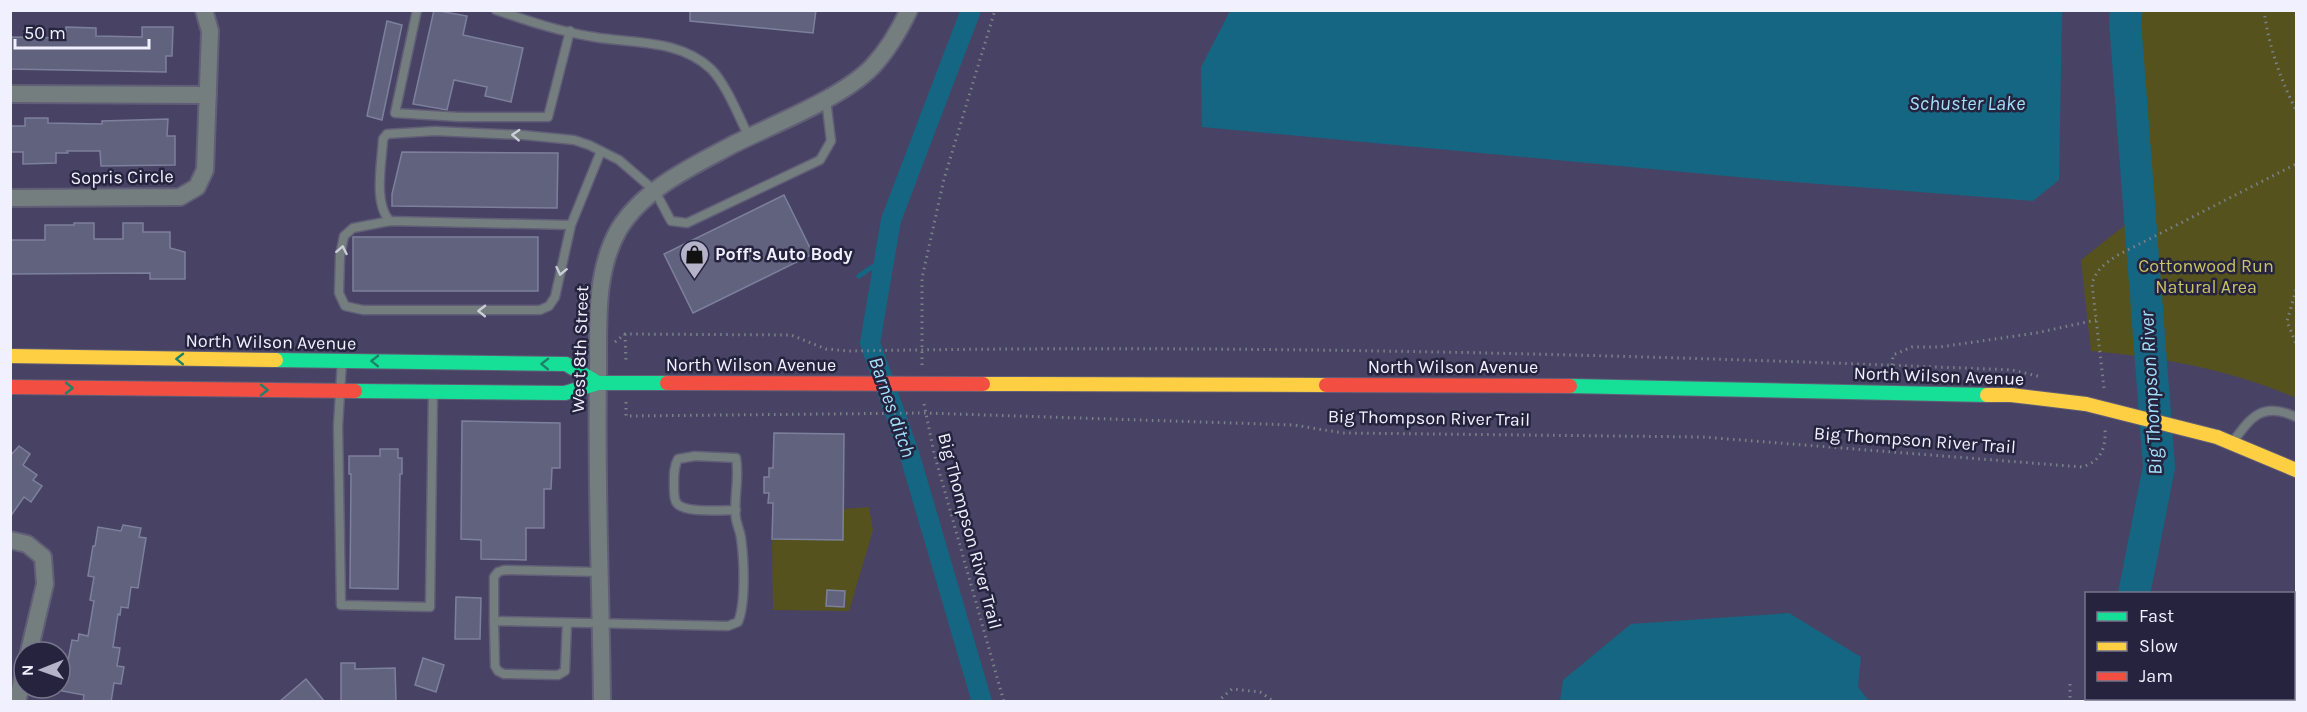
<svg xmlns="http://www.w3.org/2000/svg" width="2307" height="712" font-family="Karla,sans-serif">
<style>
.green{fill:#55521e}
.water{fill:#156682}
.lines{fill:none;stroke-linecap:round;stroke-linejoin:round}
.stream{stroke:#156682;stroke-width:5}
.canal{stroke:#156682;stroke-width:20}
.river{stroke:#156682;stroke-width:32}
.building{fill:#61637e;stroke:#7d809c;stroke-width:1.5}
.lane-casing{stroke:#615e77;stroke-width:11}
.street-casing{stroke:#615e77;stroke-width:20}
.fast-casing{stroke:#615e77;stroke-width:16}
.slow-casing{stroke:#615e77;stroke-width:16}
.jam-casing{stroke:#615e77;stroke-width:16}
.path{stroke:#7c8188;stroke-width:3;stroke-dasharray:1.5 4.5;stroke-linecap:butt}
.lane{stroke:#747e7e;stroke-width:8}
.street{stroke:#747e7e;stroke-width:16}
.fast{stroke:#16e098;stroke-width:14}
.slow{stroke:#ffcf43;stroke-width:14}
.jam{stroke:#f24e42;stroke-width:14}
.slow-bridge-casing{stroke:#615e77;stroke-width:16;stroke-linecap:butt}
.slow-bridge{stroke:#ffcf43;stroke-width:14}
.oneway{stroke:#cbced8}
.oneway2{stroke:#1e826b}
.labels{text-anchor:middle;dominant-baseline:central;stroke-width:5;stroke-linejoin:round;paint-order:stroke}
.street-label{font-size:18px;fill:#f0f0ff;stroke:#25233e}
.poi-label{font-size:18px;font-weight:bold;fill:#f0f0ff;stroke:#25233e;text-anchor:start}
.park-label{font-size:18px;fill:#c8c364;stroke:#25233e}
.water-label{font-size:20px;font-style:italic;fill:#a2dff9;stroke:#25233e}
</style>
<rect width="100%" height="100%" fill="#484364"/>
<g class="green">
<path d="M2121,11H2296V398C2232,370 2161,357 2091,351L2081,260L2139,214L2119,30Z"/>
<path d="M869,507L873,530L849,611L773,610L772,539L843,540L844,509Z"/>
</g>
<g class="water">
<path d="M1230,11H2062L2059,180L2033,201L1769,180L1202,127L1201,67Z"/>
<path d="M1789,613L1861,657L1858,687L1869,701H1560L1563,680L1631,624Z"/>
</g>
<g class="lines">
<g class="stream">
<path d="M859,276L884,259"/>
<path d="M2196,698L2199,702"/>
</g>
<path class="canal" d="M971,10L891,220L870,343L909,453L982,702"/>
<g class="river">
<path d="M2126,10L2125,21L2159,467L2134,594"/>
<path d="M2135,698V702"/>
</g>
</g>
<g class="building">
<path d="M434,10L467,16L463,35L523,48L511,102L485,96L487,87L454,80L447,110L413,104Z"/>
<path d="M690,10H816L813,33L690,21Z"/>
<path d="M387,21L402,25L382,120L367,116Z"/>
<path d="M66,27L96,28V36L142,37V27H173L172,56H166V72L10,69V37L66,38Z"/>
<path d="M25,118H48V123L102,124V121L168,119L167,136H175V165L101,166L100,151H67L68,153H56V163L23,164V152H10V126H25Z"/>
<path d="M402,152L558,153L557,208L392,206V194Z"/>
<path d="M784,195L813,254L693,313L664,254Z"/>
<path d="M74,223H94V239H123V223H143V232H170V248L185,252V279H150V273L10,274V240H45V225H74Z"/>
<rect x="353" y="237" width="185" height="54"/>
<path d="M462,421L560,423V468H552L551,489H544V528H526V560L481,559V540L461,539Z"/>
<path d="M774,433L844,434L843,540L772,539L773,503H768L769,493H764V477H769V468H773Z"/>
<path d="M19,446L30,454L23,465L37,475L33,480L42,486L31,502L24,497L10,517V456Z"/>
<path d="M380,449H398V458H402V474H400L398,589L350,588L351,474H349V456H380Z"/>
<path d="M123,525L141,528L139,537L146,538L138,588L131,587L128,608L121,607L120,615L118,614L113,647L120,648L117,666L124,667L121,684L114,683L111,702H83L84,695L62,691L72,640L78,641L79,634L88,636L94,601L90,600L94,577L88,576L93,546H95L98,527L121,531Z"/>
<path d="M827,590L845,591L844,607L826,606Z"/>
<path d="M456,597L481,598L480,639H455Z"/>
<path d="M423,658L444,665L436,692L415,685Z"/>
<path d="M341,663H355V669L395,668L396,701L341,702Z"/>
<path d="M306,679L325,702H279Z"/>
</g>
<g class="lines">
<defs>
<g id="lane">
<path d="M417,10L395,113L459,117H548L570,31"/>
<path d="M496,10C528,21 561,32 594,37C634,44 679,39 711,69C726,84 739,117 749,137"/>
<path d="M390,221C373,204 382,162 383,139L387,134L435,131L523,135L574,140L589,145L619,160L655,191L671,221L687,223L820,160L831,141L826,99"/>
<path d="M571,225L555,297L549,306L540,310H363L345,306L339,293L340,256L344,236L353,228L390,221L571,225L601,151"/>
<path d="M342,361L338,426L341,605L430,607L433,392"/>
<path d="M2232,443C2251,417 2262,401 2296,417"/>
<path d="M494,621V577L498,572L504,570L600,572"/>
<path d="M567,623L565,671L558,675L504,674L498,671L495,666L494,621L728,626L738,622C746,603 744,559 741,538C740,531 737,525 736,519C733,499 740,479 736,458L695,456L678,459C673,468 674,478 674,488C674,492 674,498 676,502C682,514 724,510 736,510"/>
</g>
<g id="street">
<path d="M10,94L208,95"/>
<path d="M10,198L180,197L197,187L205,170L210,31L204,10"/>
<path d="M10,540L27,544L43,557L45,584L29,652"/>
<path d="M17,702L24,673"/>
<path d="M602,702C601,594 596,487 598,380C599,330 593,274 619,229C644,188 693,166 734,144C774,124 842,98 872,67C888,50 899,31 909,10"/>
</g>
<g id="fast">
<path d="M276,360L566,364L598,383"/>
<path d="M1570,386L1987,395"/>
<path d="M355,391L565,393L598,383H667"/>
</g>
<g id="slow">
<path d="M10,356L276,360"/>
<path d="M983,384L1326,385"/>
<path d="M1987,395H2011L2086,404"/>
<path d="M2217,437L2296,470"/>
</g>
<g id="jam">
<path d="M667,383L983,384"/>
<path d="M1326,385L1570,386"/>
<path d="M10,387L355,391"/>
</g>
</defs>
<use href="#lane" class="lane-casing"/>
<use href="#street" class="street-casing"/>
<use href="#fast" class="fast-casing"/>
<use href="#slow" class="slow-casing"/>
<use href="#jam" class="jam-casing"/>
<g class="path">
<path d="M2264,10C2268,44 2281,81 2296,110"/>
<path d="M2296,290L2287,321L2296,344"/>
<path d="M625,334L626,362"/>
<path d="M615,342L625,334L791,335L826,349L849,351C1237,344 1625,354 2012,370L2042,377"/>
<path d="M922,365V278L944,179L995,10"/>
<path d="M1892,365L1893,355L1912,347H1940L2036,333L2096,320"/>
<path d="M2104,388L2092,284C2096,269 2106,263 2118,255L2296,164"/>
<path d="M626,402V416L925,413L1294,425L1343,433L1703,437L2082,467C2102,461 2106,447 2105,428"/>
<path d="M924,404L934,453L1004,702"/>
<path d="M2070,684V702"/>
<path d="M1217,702L1232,689L1260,692L1275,702"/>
</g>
<use href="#lane" class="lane"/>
<use href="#street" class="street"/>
<use href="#fast" class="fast"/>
<use href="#slow" class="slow"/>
<use href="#jam" class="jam"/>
<defs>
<path id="slow-bridge" d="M2086,404L2217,437"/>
</defs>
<use href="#slow-bridge" class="slow-bridge-casing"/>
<use href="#slow-bridge" class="slow-bridge"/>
</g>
<defs><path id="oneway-chevron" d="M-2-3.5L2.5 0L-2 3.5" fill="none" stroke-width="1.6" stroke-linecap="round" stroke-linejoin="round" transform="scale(1.5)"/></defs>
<g class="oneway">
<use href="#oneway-chevron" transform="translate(516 135) rotate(-177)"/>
<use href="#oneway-chevron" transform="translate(342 250) rotate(-79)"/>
<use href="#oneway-chevron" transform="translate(561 271) rotate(102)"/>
<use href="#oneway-chevron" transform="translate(482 311) rotate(-179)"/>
</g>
<g class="oneway2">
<use href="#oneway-chevron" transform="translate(180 359) rotate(-179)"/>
<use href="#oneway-chevron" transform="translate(375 361) rotate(-179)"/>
<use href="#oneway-chevron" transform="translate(545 364) rotate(-179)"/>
<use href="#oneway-chevron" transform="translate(69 388) rotate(1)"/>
<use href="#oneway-chevron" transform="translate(264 390) rotate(1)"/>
</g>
<defs>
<symbol id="shop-pin" viewBox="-11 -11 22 30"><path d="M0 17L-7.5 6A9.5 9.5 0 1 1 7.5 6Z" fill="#b5b3c9" stroke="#25233e"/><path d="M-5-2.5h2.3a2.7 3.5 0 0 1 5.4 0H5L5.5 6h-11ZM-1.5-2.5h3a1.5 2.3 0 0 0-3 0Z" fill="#111"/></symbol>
</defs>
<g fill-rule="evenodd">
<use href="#shop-pin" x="678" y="238" width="33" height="45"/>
</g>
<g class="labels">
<g class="street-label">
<text transform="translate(122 177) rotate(-1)">Sopris Circle</text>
<text transform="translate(271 342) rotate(1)">North Wilson Avenue</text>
<text transform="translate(580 349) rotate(-88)">West 8th Street</text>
<text x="751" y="365">North Wilson Avenue</text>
<text x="1453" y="367">North Wilson Avenue</text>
<text transform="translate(1939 376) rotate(2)">North Wilson Avenue</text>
<text transform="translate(1429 418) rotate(1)">Big Thompson River Trail</text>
<text transform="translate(1915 440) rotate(4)">Big Thompson River Trail</text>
<text transform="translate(970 531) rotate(75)">Big Thompson River Trail</text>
</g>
<g class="poi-label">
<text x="715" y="254">Poff's Auto Body</text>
</g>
<g class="park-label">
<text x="2206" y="266">Cottonwood Run<tspan x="2206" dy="21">Natural Area</tspan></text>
</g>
<g class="water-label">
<text x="1967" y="103">Schuster Lake</text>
<text transform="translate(2151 393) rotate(-93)">Big Thompson River</text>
<text transform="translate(892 407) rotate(71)">Barnes ditch</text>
</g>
</g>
<rect width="2307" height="712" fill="none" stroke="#f0f0ff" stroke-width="24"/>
<rect x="2085" y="592" width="210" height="108" fill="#25233e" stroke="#76758b" stroke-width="1.5"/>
<rect x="2097" y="612" width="30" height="9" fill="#16e098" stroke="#76758b" stroke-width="1.5"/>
<text x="2139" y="622" font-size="18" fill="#f0f0ff">Fast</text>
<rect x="2097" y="642" width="30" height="9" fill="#ffcf43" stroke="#76758b" stroke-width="1.5"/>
<text x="2139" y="652" font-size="18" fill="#f0f0ff">Slow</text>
<rect x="2097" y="672" width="30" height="9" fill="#f24e42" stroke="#76758b" stroke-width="1.5"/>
<text x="2139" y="682" font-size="18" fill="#f0f0ff">Jam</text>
<g transform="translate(42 670) rotate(269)"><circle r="28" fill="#25233e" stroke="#76758b" stroke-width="1.5"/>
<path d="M0-4.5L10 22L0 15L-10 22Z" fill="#b5b3c9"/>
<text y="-9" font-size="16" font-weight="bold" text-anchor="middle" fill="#f0f0ff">N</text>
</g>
<path d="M15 39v9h134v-9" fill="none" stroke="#f0f0ff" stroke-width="3"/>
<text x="24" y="39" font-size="18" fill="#f0f0ff" stroke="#25233e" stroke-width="4.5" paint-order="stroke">50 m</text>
</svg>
